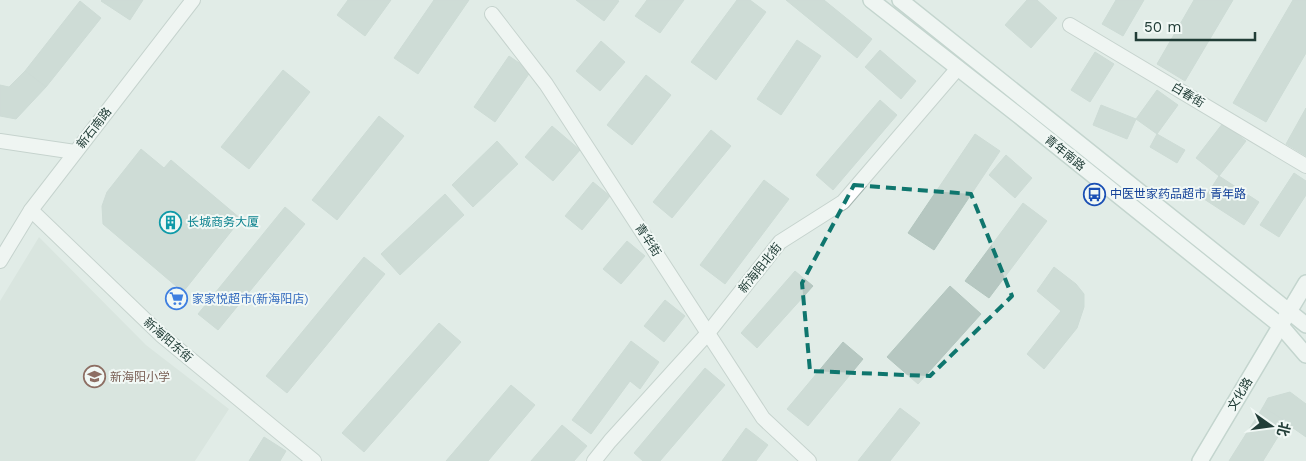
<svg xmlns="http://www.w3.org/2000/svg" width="1306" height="461" font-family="'Work Sans','Noto Sans SC',sans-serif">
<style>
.built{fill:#cfdcd6}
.building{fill:#b6c7c1;stroke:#b3c6bf}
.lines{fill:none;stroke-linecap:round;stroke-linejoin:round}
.street-casing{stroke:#a4b4af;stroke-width:16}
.secondary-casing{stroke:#9fb8b0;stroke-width:18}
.street{stroke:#fff;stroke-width:14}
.secondary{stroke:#fff;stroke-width:15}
.marked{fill:none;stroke:#0f766e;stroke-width:4;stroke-dasharray:10 6;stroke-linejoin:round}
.labels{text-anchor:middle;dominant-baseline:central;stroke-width:4;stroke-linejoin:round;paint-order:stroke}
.street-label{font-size:12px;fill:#213d37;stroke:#f1f8f5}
.transit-label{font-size:12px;fill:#164399;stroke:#f1f8f5;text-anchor:start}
.culture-label{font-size:12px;fill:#0d838f;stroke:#f1f8f5;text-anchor:start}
.shop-label{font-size:12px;fill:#366cbe;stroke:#f1f8f5;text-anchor:start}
.education-label{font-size:12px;fill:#785e54;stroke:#f1f8f5;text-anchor:start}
</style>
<rect width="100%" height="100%" fill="#e1ece7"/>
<path class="built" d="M39,237L146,345L229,409L195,461H0V301Z"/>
<g class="building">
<path d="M102,0H143L130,20L101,1Z"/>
<path d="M348,0H391L365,36L337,15Z"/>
<path d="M434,0H469L418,74L394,58Z"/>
<path d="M576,0H617L619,1L604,21Z"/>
<path d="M647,0H684L660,33L635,16Z"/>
<path d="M737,0H750L766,12L716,80L691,62Z"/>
<path d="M786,0H824L872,39L857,58Z"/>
<path d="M1027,0H1037L1057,18L1031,48L1005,25Z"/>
<path d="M1116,0H1144L1123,36L1102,24Z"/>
<path d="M1194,0H1233L1185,81L1157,64Z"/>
<path d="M1293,0H1306V53L1266,122L1233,103Z"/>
<path d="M80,1L101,18L46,87L25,71Z"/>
<path d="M797,40L821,56L781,115L757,99Z"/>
<path d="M601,41L625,62L600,91L576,71Z"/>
<path d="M880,50L916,81L901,99L865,67Z"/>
<path d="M1095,52L1114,64L1090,102L1071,90Z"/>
<path d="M509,56L531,71L495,122L474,107Z"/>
<path d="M283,70L310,92L249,169L221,147Z"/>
<path d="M25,71L46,87L16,119L0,116V85L9,87Z"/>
<path d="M646,75L671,95L632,145L607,125Z"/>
<path d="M1157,90L1178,105L1157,134L1136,119Z"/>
<path d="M880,100L897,115L833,190L816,175Z"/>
<path d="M1101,105L1136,119L1127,139L1093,125Z"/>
<path d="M1306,108V156L1286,144Z"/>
<path d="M379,116L404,136L337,220L312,200Z"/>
<path d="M1223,123L1246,141L1219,176L1196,158Z"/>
<path d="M552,126L580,150L553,181L525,157Z"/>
<path d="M711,130L731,146L672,218L653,202Z"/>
<path d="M975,134L1000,151L934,250L908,233Z"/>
<path d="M1157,134L1185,150L1177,163L1150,147Z"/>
<path d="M497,141L518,164L473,207L452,185Z"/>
<path d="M141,149L164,168L171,160L241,219L183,292L103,224L102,206L107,192Z"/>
<path d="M1006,155L1032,178L1015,198L989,175Z"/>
<path d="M1294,173L1306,181V195L1279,237L1260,225Z"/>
<path d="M1219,176L1259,202L1244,225L1204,199Z"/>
<path d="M764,180L789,199L725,284L700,265Z"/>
<path d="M593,182L610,196L582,230L565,216Z"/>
<path d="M445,194L464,215L400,275L381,254Z"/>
<path d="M1023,203L1047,221L989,298L965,281Z"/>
<path d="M285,207L305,224L218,330L198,314Z"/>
<path d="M627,241L645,256L621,284L603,269Z"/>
<path d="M364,257L385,274L287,393L266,376Z"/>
<path d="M1054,267L1076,284L1084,294V307L1077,328L1044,369L1027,354L1061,311L1037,291Z"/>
<path d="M795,271L813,286L757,348L741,333Z"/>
<path d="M950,286L981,314L918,384L887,357Z"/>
<path d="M665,300L685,316L664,342L644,326Z"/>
<path d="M439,323L461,342L364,452L342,433Z"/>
<path d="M631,341L659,362L640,389L630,381L591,434L572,420Z"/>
<path d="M843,342L863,359L808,426L787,409Z"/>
<path d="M705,368L725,385L660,461H643L634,453Z"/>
<path d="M511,385L535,405L488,461H446Z"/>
<path d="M1290,392L1306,404V437L1263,407L1268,398Z"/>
<path d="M1263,407L1287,422L1263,461H1229Z"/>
<path d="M900,408L920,423L890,461H858Z"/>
<path d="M562,425L587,446L574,461H531Z"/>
<path d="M746,428L768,445L756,461H722Z"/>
<path d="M264,437L286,451L280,461H249Z"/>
</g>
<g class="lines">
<defs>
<g id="street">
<path d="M492,14L546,84L763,418L809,461"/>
<path d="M1070,25L1306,166"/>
<path d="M0,141L75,152"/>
<path d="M31,210L161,335L314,461"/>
<path d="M0,261L31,210L193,0"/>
<path d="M594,461L610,441L708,333L780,242L843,202L958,68"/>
</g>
<g id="secondary">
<path d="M871,0L1018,115L1281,326L1306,355"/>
<path d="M900,0L1306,325"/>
<path d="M1200,461L1306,283"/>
</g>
</defs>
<use href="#street" class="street-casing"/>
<use href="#secondary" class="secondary-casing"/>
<use href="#street" class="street"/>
<use href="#secondary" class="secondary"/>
</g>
<path d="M0 0H1306V461H0ZM854,185L971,194L1012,296L930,376L810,371L802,283Z" fill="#e1ece7" fill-opacity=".55" fill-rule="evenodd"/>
<path class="marked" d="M854,185L971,194L1012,296L930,376L810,371L802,283Z"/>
<defs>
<symbol id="bus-ring" viewBox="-11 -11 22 22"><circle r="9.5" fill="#f1f8f5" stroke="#1a4fb4" stroke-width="1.5"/><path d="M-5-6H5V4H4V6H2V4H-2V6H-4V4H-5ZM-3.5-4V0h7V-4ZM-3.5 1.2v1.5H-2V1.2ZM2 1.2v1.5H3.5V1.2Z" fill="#1a4fb4"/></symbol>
<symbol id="building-ring" viewBox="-11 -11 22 22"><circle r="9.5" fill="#f1f8f5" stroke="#0f9aa8" stroke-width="1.5"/><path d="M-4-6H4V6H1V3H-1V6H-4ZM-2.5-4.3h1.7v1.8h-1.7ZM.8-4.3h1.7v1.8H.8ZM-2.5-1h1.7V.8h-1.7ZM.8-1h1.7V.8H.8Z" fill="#0f9aa8"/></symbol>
<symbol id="supermarket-ring" viewBox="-11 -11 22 22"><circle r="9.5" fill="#f1f8f5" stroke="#3f7fe0" stroke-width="1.5"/><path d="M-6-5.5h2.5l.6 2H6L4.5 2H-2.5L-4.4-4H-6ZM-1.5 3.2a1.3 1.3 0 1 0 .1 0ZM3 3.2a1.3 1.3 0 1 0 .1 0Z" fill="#3f7fe0"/></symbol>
<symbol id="school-ring" viewBox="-11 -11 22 22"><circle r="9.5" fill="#f1f8f5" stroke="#8d6e63" stroke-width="1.5"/><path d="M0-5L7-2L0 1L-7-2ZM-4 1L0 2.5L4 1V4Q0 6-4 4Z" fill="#8d6e63"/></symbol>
</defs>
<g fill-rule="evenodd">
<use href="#bus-ring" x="1082" y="182" width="25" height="25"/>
<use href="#building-ring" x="158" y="210" width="25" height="25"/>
<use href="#supermarket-ring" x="164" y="286" width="25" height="25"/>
<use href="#school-ring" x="82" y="364" width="25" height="25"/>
</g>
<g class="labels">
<g class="street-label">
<text transform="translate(1188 95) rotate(31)">白春街</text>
<text transform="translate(94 128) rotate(-52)">新石南路</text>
<text transform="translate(1065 153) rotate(39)">青年南路</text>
<text transform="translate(648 240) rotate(57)">青华街</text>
<text transform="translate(760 268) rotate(-51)">新海阳北街</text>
<text transform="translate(168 340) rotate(41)">新海阳东街</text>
<text transform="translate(1240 394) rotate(-59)">文化路</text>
</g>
<g class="transit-label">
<text x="1110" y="194">中医世家药品超市 青年路</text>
</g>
<g class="culture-label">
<text x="187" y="222">长城商务大厦</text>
</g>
<g class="shop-label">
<text x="192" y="299">家家悦超市(新海阳店)</text>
</g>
<g class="education-label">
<text x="110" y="377">新海阳小学</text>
</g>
</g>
<g transform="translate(1271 426) rotate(104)" stroke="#f1f8f5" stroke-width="4" paint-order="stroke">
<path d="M0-4L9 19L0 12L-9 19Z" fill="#213d37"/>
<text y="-8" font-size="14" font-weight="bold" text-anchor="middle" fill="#213d37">北</text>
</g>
<path d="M1136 32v8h119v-8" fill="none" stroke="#213d37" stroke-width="2.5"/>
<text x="1144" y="32" font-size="15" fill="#213d37" stroke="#f1f8f5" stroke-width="4" paint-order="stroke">50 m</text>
</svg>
